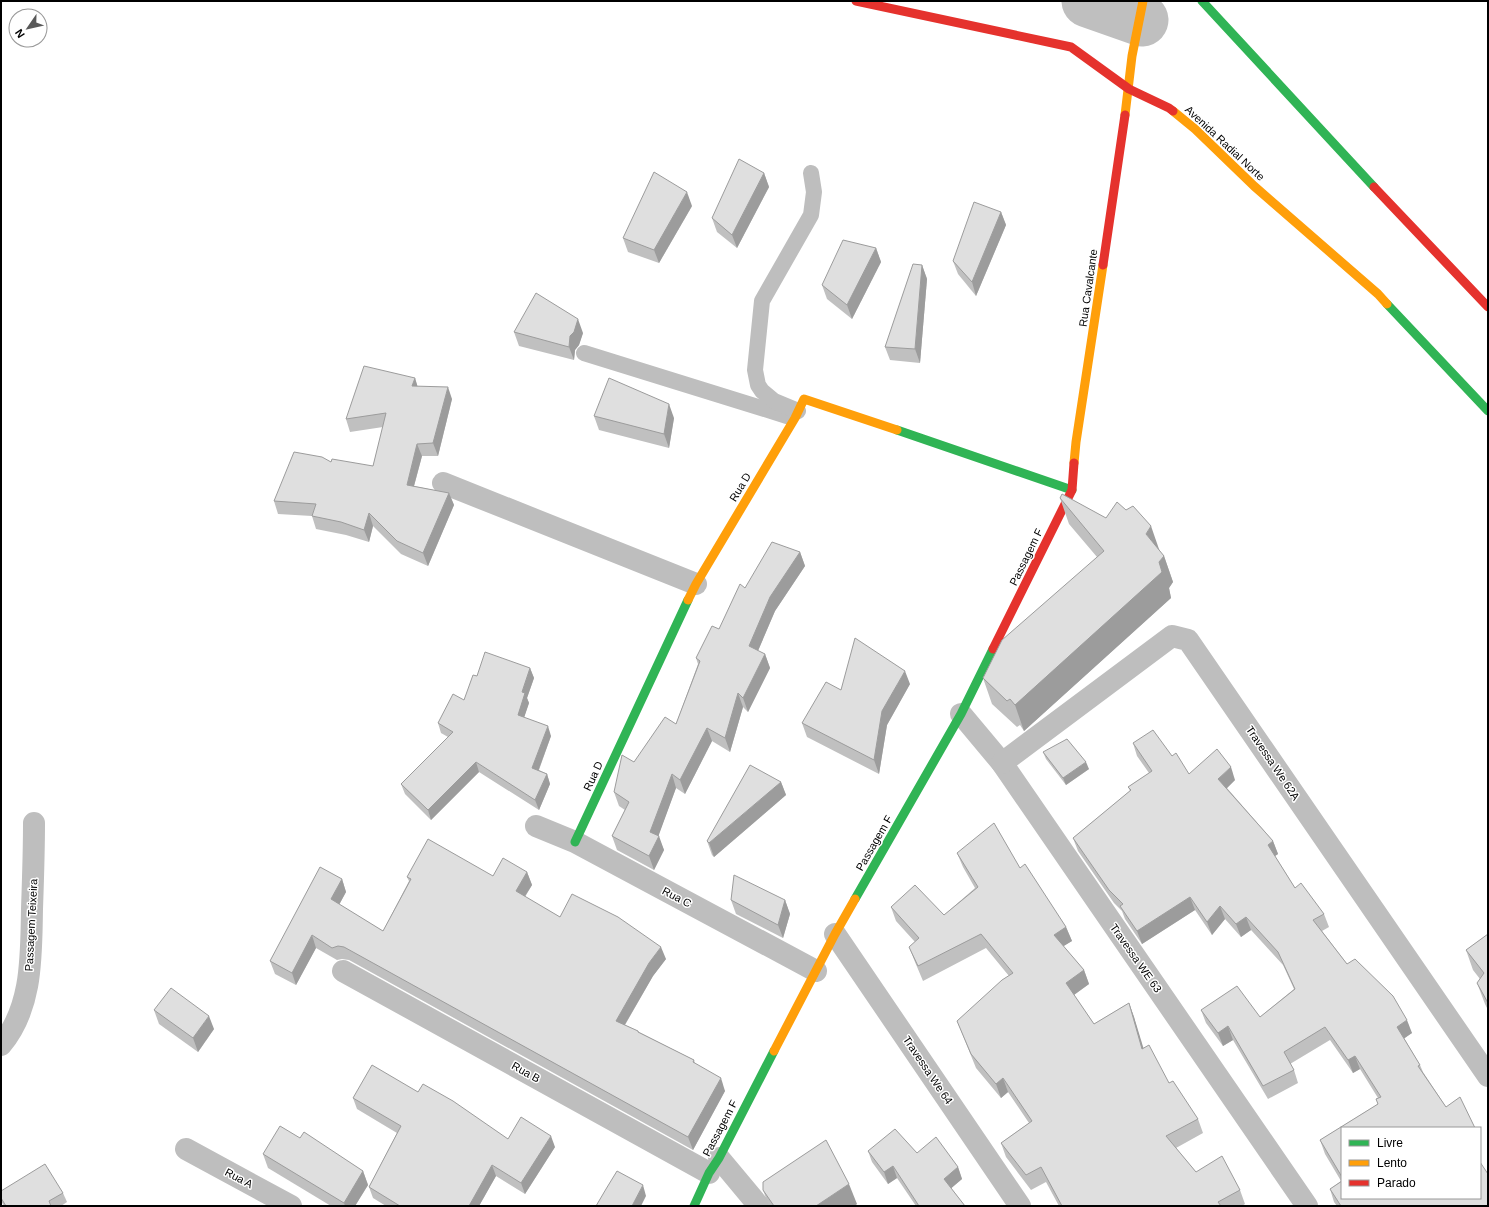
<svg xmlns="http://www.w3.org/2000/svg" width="1489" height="1207" font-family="Arial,sans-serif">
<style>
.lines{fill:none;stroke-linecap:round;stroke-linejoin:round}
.river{stroke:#bfbfbf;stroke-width:53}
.lane{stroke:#bebebe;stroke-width:16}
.street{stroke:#bebebe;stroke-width:22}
.fast{stroke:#30b455;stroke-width:9}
.slow{stroke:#ff9f0a;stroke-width:9}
.jam{stroke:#e5322d;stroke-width:9}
.wall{fill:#c0c0c0}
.shaded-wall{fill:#9c9c9c}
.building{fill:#dfdfdf;stroke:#9c9c9c}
.labels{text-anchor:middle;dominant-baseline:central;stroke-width:3;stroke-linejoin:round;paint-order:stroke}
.street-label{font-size:11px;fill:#000;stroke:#fff}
</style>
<rect width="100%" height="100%" fill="#fff"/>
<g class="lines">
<path class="river" d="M1088,1L1142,20"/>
<g class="lane">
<path d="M584,353L787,416"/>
<path d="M798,411L774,401L762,391L758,385L755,370L762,301L811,215L814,192L811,173"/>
</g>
<g class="street">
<path d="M443,483L696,584"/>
<path d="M961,714L1002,763L1307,1206"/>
<path d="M1002,763L1172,636L1188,640L1488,1076"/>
<path d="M536,826L575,842L816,971"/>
<path d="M835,934L1020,1206"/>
<path d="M343,971L709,1173"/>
<path d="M1,1045C33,1007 31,955 32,909C33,880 34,852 34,823"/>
<path d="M186,1149L291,1206"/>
<path d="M719,1158L759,1206"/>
</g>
<g class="fast">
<path d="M1202,1L1374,187"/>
<path d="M1387,304L1488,411"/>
<path d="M897,430L1072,490"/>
<path d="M575,842L688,600"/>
<path d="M855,899L961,714L993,649"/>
<path d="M694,1206L709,1173L719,1158L774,1051"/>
</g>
<g class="slow">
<path d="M1173,111L1195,129L1254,186L1378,294L1387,304"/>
<path d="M1125,115L1132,56L1143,1"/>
<path d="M1074,463L1076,442L1103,265"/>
<path d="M688,600L696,584L795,418L804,399L897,430"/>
<path d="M774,1051L835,934L855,899"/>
</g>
<g class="jam">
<path d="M856,1L1071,47L1129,89L1169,108L1173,111"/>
<path d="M1374,187L1488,307"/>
<path d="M1103,265L1125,115"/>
<path d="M993,649L1072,490L1074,463"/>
</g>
</g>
<g class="wall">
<path d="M764,173L769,187L737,248L717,232L712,218Z"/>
<path d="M692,206L659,263L628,252L623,238Z"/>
<path d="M1001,212L1006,225L976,296L958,274L953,261Z"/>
<path d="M876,248L881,262L852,319L827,299L822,285Z"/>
<path d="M922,265L927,279L920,363L890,360L885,347Z"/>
<path d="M514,332L583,333L579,345L575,350L574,360L519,346Z"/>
<path d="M415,378L417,386L452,399L438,456H422L414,486L449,493L454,505L428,566L401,554L373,526L369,542L346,535L316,529L312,516L278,514L274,501L331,462L373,466L383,427L350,432L346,419Z"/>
<path d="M594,416L674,418L669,448L599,430Z"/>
<path d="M1060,498L1160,552L1164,556L1173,582L1169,588L1171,598L1024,731L1020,725L1017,727L992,704L983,678L1097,557L1069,524Z"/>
<path d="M800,552L805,566L775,611L758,651L765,654L770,668L748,712L743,707L730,752L712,741L685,794L676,788L658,836L664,850L654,870L617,850L612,836L625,810L619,806L614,792L634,762L676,724L698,664L696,658L719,629L745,588Z"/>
<path d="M530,668L534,678L527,698L529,703L524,717L551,736L539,770L547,774L550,784L539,810L479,772L431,820L405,794L401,784L448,737L441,733L438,723L464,700L477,676Z"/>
<path d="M910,684L887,725L879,774L807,737L802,723L841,690Z"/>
<path d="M1133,743L1172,756L1189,774L1235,780L1227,788L1273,841L1278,854L1275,856L1295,888L1324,914L1329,927L1322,931L1347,964L1412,1033L1404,1038L1420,1065L1423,1072L1446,1107L1475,1128H1342V1198L1488,1206H1337L1334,1202L1330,1189L1341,1181L1325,1154L1320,1140L1378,1104L1376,1099L1378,1098L1360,1069L1353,1073L1330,1040L1290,1064L1294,1070L1298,1083L1268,1099L1233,1040L1223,1046L1206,1023L1201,1010L1260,1017L1294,989L1283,965L1251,930L1241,937L1225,919L1212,935L1195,910L1142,944L1125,919L1122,911L1114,903L1078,851L1073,838L1130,791L1128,787L1149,773L1137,756Z"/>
<path d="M1043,752L1089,769L1066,785L1046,759Z"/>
<path d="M781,782L786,795L714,857L712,855L707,841Z"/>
<path d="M957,853L1020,868L1066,927L1072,941L1063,946L1084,970L1089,984L1074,995L1094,1024L1129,1003L1134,1017L1143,1049L1169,1083L1198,1119L1203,1133L1176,1148L1196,1172L1240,1190L1245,1204L1242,1206H1059L1046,1182L1031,1190L1006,1157L1001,1143L1029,1123L1008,1092L1001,1098L976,1068L957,1021L1009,976L986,948L923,981L915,962L909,947L915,942L896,921L891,907L944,915L975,888L963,867Z"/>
<path d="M527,872L532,885L525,897L560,917L666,959L653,976L625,1025L638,1031L639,1032L694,1060L695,1063L725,1091L693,1150L349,960L342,959L337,960L316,948L296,985L275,974L270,961L342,879L346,892L339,905L383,931L409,881L407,877L493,876Z"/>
<path d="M731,900H785L790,914L783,938L736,914Z"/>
<path d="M1488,934V1010L1485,1004L1477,983L1480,979L1473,970L1466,950Z"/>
<path d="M154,1010L214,1029L198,1052L159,1024Z"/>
<path d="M418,1092L508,1139L555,1147L525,1194L496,1176L479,1206H386L373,1198L369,1187L397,1133L357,1109L353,1098Z"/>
<path d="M300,1138L363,1171L368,1185L355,1206H331L268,1168L263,1154Z"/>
<path d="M868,1151L917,1153L958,1167L962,1179L951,1188L965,1206H916L897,1178L888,1184L872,1162Z"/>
<path d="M763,1190L857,1204L854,1206H769Z"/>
<path d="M1,1191L63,1193L67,1202L61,1206H4L1,1201Z"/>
</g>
<g class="shaded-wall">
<path d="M764,173L769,187L737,248L732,235Z"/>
<path d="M687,192L692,206L659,263L654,250Z"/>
<path d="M1001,212L1006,225L976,296L972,282Z"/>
<path d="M876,248L881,262L852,319L847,305Z"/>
<path d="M922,265L927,279L920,363L915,349Z"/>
<path d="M578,319L583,333L579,345L575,350L574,360L569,347L570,336Z"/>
<path d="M415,378L419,391L412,386Z"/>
<path d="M448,387L452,399L438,456L433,443Z"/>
<path d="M669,404L674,418L669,448L664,434Z"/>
<path d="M417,444L422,456L411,497L407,485Z"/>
<path d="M449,493L454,505L428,566L423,553Z"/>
<path d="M369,513L373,526L369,542L364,530Z"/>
<path d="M1151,526L1160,552L1146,534Z"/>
<path d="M800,552L805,566L775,611L754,660L749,646L770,597Z"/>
<path d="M1164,556L1173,582L1169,588L1171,598L1024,731L1015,705L1159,562Z"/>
<path d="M765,654L770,668L748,712L743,698Z"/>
<path d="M530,668L534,678L527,698L529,703L522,724L518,715L522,692Z"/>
<path d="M905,671L910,684L887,725L879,774L874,760L882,711Z"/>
<path d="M738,693L743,707L730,752L725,738Z"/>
<path d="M548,726L551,736L536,777L532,768Z"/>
<path d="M707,728L712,741L685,794L680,780Z"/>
<path d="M476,762L479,772L431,820L428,810Z"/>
<path d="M1086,762L1089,769L1066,785L1063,778Z"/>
<path d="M1231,767L1235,780L1223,792L1218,779Z"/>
<path d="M547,774L550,784L539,810L535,800Z"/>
<path d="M672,774L676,788L657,840L659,836L664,850L654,870L649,856L650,832Z"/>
<path d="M781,782L786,795L714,857L709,843Z"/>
<path d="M1273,841L1278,854L1272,858L1268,845Z"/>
<path d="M527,872L532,885L520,904L516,891Z"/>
<path d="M342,879L346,892L335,912L331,899Z"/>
<path d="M1190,897L1195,910L1142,944L1137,931Z"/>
<path d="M785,900L790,914L783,938L778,925Z"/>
<path d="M1220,906L1225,919L1212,935L1207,922Z"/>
<path d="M1246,917L1251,930L1241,937L1236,924Z"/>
<path d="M1066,927L1072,941L1059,949L1054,935Z"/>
<path d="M312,935L316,948L296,985L292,973Z"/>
<path d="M661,947L666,959L653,976L620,1033L616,1021L649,963Z"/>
<path d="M1084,970L1089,984L1071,997L1066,983Z"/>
<path d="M1129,1003L1134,1017L1148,1063L1142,1049Z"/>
<path d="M209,1016L214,1029L198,1052L193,1038Z"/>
<path d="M1407,1020L1412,1033L1402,1040L1397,1027Z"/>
<path d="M1228,1026L1233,1040L1223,1046L1218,1033Z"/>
<path d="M1355,1056L1360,1069L1353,1073L1348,1060Z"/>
<path d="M721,1078L725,1091L693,1150L688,1137Z"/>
<path d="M1003,1078L1008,1092L1001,1098L996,1084Z"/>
<path d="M551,1136L555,1147L525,1194L521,1183Z"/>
<path d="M492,1165L496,1176L479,1206H469Z"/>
<path d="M893,1166L897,1178L888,1184L884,1172Z"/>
<path d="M958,1167L962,1179L948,1191L944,1179Z"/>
<path d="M363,1171L368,1185L355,1206H345L344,1203Z"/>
<path d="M849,1184L857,1204L854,1206H816Z"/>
<path d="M643,1185L646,1196L641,1206H632Z"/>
</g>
<g class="building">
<path d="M739,159L764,173L732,235L712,218Z"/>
<path d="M654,172L687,192L654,250L623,238Z"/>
<path d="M974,202L1001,212L972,282L953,261Z"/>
<path d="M843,240L876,248L847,305L822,285Z"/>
<path d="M913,264L922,265L915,349L885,347Z"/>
<path d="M536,293L578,319L574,332L570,336L569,347L514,332Z"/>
<path d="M364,366L415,378L412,386L448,387L433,443L417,444L407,485L449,493L423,553L397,541L369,513L364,530L341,522L312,516L316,504L274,501L294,452L322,457L331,462L332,459L373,466L386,413L346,419Z"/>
<path d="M609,378L669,404L664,434L594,416Z"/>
<path d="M1062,494L1106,518L1117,502L1126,510L1133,506L1151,526L1146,534L1164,556L1159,562L1162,572L1015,705L1010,699L1007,701L983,678L1002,640L1104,551L1060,498Z"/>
<path d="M772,542L800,552L770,597L749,646L765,654L743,698L738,693L725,738L707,728L680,780L672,774L650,832L659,836L649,856L612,836L629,802L614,792L622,755L634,762L665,717L676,724L700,661L696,658L712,626L719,629L740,584L745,588Z"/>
<path d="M855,638L905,671L882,711L874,760L802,723L826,682L841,690Z"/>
<path d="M485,652L530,668L522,692L525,693L518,715L548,726L532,768L547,774L535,800L476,762L428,810L401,784L453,732L438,723L453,694L464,700L473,675L477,676Z"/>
<path d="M1153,730L1172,756L1176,753L1189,774L1217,749L1231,767L1218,779L1273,841L1268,845L1295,888L1301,883L1324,914L1313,920L1347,964L1355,959L1393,996L1407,1020L1397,1027L1420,1065L1418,1066L1446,1107L1460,1097L1475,1128H1342V1177L1320,1140L1378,1104L1376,1099L1381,1097L1355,1056L1348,1060L1325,1027L1284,1052L1294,1070L1263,1086L1228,1026L1218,1033L1201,1010L1237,986L1260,1017L1295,989L1278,952L1246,917L1236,924L1220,906L1207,922L1190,897L1137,931L1120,906L1123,904L1109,890L1073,838L1131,790L1128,787L1152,771L1133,743Z"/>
<path d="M1067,739L1086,762L1063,778L1043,752Z"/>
<path d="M750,765L781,782L709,843L707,841Z"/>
<path d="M994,823L1020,868L1025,864L1066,927L1054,935L1084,970L1066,983L1094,1024L1129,1003L1142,1049L1149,1045L1169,1083L1173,1081L1198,1119L1166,1136L1196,1172L1222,1156L1240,1190L1218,1202L1221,1206H1062L1041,1167L1026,1175L1001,1143L1032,1121L1003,1078L996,1084L971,1054L957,1021L1002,980L1013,973L981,934L918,966L909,947L919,938L891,907L915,885L944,915L978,887L957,853Z"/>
<path d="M428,839L493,876L503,858L527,872L516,891L560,917L572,894L618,917L661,947L649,963L616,1021L638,1031V1032L694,1060L693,1062L721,1078L688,1137L344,947L338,946L332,948L312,935L292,973L270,961L320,867L342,879L331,899L383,931L411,879L407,877Z"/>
<path d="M734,875L785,900L778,925L731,900Z"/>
<path d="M1488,934V1003L1477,983L1484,973L1466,950Z"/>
<path d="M171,988L209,1016L193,1038L154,1010Z"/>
<path d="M372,1065L418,1092L423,1084L453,1101L508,1139L521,1117L551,1136L521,1183L492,1165L469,1206H400L369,1187L401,1126L353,1098Z"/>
<path d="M280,1126L300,1138L304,1132L363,1171L344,1203L263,1154Z"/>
<path d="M895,1129L917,1153L936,1137L958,1167L944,1179L965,1206H919L893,1166L884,1172L868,1151Z"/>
<path d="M826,1140L849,1184L816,1206H774L763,1190V1182Z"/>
<path d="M1480,1162L1488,1174V1206H1341L1330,1189L1342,1181V1198H1480Z"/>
<path d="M45,1164L63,1193L49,1201L51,1206H6L1,1198V1191Z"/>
<path d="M617,1171L643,1185L632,1206H596L606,1189Z"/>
</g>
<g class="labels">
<g class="street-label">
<text transform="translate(1225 143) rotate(43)">Avenida Radial Norte</text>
<text transform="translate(1088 288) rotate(-82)">Rua Cavalcante</text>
<text transform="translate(740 487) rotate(-59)">Rua D</text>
<text transform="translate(1026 557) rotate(-64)">Passagem F</text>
<text transform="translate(1273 763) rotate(56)">Travessa We 62A</text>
<text transform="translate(593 776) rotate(-65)">Rua D</text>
<text transform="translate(874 843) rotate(-60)">Passagem F</text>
<text transform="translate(677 897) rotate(28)">Rua C</text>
<text transform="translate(31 925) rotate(-87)">Passagem Teixeira</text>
<text transform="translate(1136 958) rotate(55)">Travessa WE 63</text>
<text transform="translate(928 1070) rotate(56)">Travessa We 64</text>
<text transform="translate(526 1072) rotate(29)">Rua B</text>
<text transform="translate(720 1128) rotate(-62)">Passagem F</text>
<text transform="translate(239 1178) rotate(28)">Rua A</text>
</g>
</g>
<rect width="1489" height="1207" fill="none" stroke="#000000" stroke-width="4"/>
<rect x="1341" y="1127" width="140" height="72" fill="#ffffff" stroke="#999999"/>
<rect x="1349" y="1140" width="20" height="6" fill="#30b455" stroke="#999999"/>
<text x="1377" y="1147" font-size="12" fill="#000000">Livre</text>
<rect x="1349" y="1160" width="20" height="6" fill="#ff9f0a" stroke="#999999"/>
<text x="1377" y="1167" font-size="12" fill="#000000">Lento</text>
<rect x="1349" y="1180" width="20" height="6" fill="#e5322d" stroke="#999999"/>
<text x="1377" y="1187" font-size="12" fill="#000000">Parado</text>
<g transform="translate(28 28) rotate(236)"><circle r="19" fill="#ffffff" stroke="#999999"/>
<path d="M0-3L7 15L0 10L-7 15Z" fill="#595959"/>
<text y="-6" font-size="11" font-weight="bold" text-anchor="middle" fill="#000000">N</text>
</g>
</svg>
